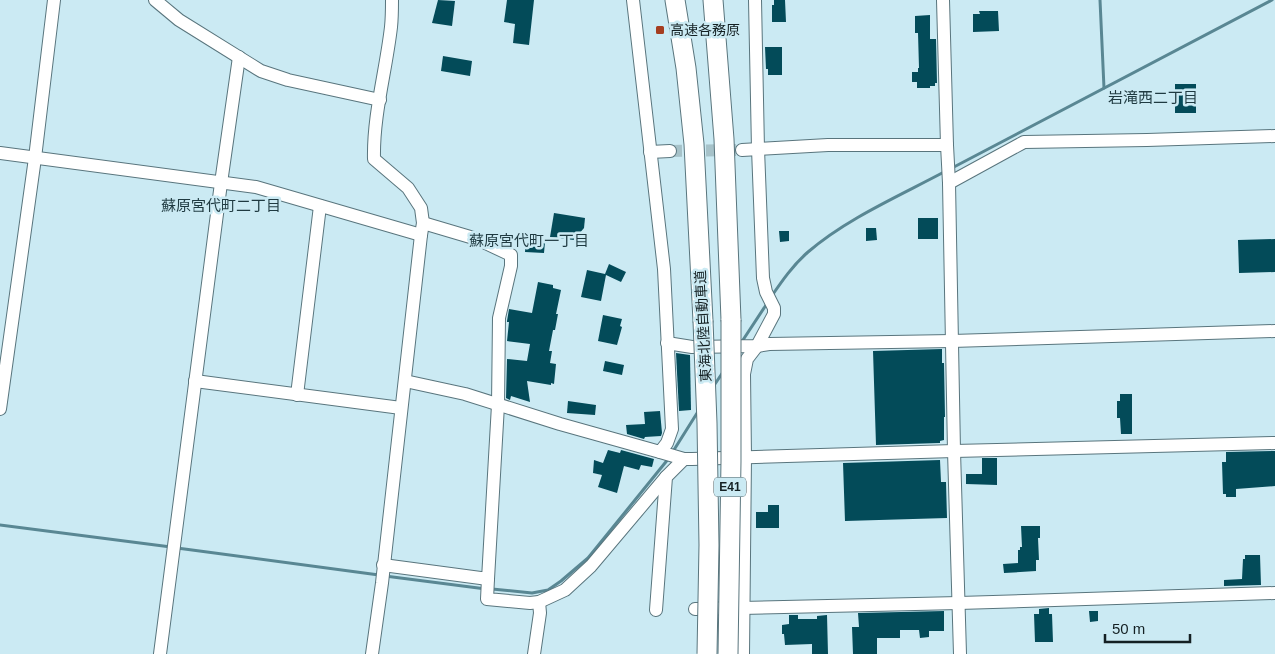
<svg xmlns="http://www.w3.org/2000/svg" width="1275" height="654" font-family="Arial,'Noto Sans JP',sans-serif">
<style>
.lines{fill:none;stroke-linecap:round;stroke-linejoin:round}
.stream{stroke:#598793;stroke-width:3}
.building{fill:#034b59}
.minor-tunnel{stroke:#a6c2c9;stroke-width:12;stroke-dasharray:12 6;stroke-linecap:butt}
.minor-casing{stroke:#59757d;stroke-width:14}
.highway-casing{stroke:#59757d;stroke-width:21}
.minor{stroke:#fff;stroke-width:12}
.highway{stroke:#fff;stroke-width:19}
.highway-bridge-casing{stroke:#59757d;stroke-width:21;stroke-linecap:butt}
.highway-bridge{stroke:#fff;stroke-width:19}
.poi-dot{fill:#a53d1f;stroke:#cbeaf3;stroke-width:2}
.labels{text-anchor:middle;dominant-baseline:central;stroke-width:5;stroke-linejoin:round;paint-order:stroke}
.shield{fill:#cbeaf3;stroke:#4b5d61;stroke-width:1}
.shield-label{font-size:12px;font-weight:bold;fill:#142023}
.poi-label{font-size:14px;fill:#142023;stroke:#cbeaf3;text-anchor:start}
.street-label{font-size:14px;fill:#142023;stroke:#cbeaf3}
.neighbourhood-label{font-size:15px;fill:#1f3a41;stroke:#cbeaf3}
</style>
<rect width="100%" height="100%" fill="#cbeaf3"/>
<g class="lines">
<g class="stream">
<path d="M1100,0L1104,88"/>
<path d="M952,168L1272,0"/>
<path d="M771,297C782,281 793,265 808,252C846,219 899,196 944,172"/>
<path d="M741,343L768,302"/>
<path d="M713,387L723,372"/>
<path d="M672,453L699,410"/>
<path d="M0,525L171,547"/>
<path d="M177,548L379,575"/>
<path d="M385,576L486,589"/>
<path d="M492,589L532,593L548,590L561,581L588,558L669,458"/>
</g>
</g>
<g class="building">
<path d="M438,0L455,1L452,26L432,23Z"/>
<path d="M507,0H534L529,45L513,43L515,24L504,22Z"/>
<path d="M774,0H785L786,22H772V5H774Z"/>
<path d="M979,11H998L999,31L973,32V14H980Z"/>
<path d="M930,15V39H936L937,83H935V86H930V88H917V82H912V72H918V68H919L918,33H915V16Z"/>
<path d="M765,47H782V75H768V69H766Z"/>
<path d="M443,56L472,61L470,76L441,71Z"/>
<rect x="1175" y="84" width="21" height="29"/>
<path d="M554,213L585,218L584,228L574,240L550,237Z"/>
<rect x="918" y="218" width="20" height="21"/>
<path d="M866,228H876L877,240L866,241Z"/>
<path d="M779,231H789V241L780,242Z"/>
<path d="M1275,239V272L1239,273L1238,240Z"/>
<path d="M526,241L545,242L544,253L525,252Z"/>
<path d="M609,264L626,272L621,282L606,275L601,301L581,297L587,270L605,274Z"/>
<path d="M538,282L553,285V288L561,290L556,314H558L555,330H553L549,351H552L550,363L556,364L554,384L551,383V385L527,381L530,402L511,396L510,400L506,398L507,359L527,361L530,344L507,341L509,322H507V321L509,309L532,313Z"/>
<path d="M603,315L622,319L620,326L622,327L617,345L598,341Z"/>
<path d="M942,349V363H944L945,417H944V440L940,441V443L876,445L873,351Z"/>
<path d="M676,353L690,355L691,410L679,411Z"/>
<path d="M605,361L624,365L622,375L603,371Z"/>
<path d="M1120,394H1132V434H1121L1120,418H1117V401H1120Z"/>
<path d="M568,401L596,405L595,415L567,413Z"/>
<path d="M660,411L662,433L661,436L645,437L644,439L627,434L626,425L645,424L644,412Z"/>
<path d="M608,450L620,453L621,450L654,459L652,467L641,465L639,470L624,466L617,493L598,487L602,475L593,473L594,460L603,463Z"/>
<path d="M1275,451V486L1236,489V497H1226V494H1223L1222,462H1226V452Z"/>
<path d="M982,458H997V485L966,484V474H982Z"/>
<path d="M940,460L941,482H946L947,518L845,521L843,463Z"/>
<path d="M768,505H779V528H756V512H768Z"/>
<path d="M1021,526H1040V538H1038L1039,560H1036V571L1004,573L1003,564L1018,563V550H1020V547H1022Z"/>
<path d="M1245,555H1260L1261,585L1224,586V580L1242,579L1243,559H1245Z"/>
<path d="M1049,608V614H1052L1053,642H1035L1034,614H1039V609Z"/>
<path d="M944,611V631H929V637L920,638L919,630H900V638H877V654H853L852,627H859L858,613Z"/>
<path d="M1089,611H1098V621L1090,622Z"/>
<path d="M789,615H798V619H817V616L827,615L828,654H812V644L785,645L784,634H782V625L789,624Z"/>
</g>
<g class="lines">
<path class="minor-tunnel" d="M670,151L742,150"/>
<defs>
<g id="minor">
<path d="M155,0L179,20L261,71L288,80L380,100"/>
<path d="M943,0L947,145L949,183L954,451L960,654"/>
<path d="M742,150L828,145H947"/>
<path d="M650,152L670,151"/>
<path d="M0,153L256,187L421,235"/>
<path d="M949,183L1024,142L1147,140L1275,136"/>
<path d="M667,343L692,347L757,346L769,344L952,341L1275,331"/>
<path d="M195,381L401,408"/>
<path d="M405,381L465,394L560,424L660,452L667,443L672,429L664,269L633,0"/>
<path d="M297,395L320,206"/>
<path d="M0,409L35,158L54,0"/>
<path d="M684,459H692L954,451L1275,443"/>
<path d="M383,565L488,579L498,405L499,318L511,266V255L477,239L423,223"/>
<path d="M488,579L487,599L530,603L539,602L565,590L591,566L666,477"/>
<path d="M695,609L959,603L1275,593"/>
<path d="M656,610L666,477L684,459L660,452"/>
<path d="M160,654L221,183L239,57"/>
<path d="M372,654L382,583L421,235L423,223L421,208L408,188L374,159C373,115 386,71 391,27C392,18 392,9 392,0"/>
<path d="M534,654L540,613L539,602"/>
<path d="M743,654L745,457L744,374L747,359L757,346L774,314V308L766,292L763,278L758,149L755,0"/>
</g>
<g id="highway">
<path d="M675,0L686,68L694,144L703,321"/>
<path d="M713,0L724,139L731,320"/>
</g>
</defs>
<use href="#minor" class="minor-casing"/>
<use href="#highway" class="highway-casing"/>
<use href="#minor" class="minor"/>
<use href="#highway" class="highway"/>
<defs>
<g id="highway-bridge">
<path d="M703,321L707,423L709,545L707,654"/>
<path d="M728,654L731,461V320"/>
</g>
</defs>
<use href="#highway-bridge" class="highway-bridge-casing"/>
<use href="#highway-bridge" class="highway-bridge"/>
</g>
<rect class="poi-dot" x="655" y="25" width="10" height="10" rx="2.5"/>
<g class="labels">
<rect class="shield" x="714" y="477.5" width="32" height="19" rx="4"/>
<g class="shield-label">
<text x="730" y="487">E41</text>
</g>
<g class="poi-label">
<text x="670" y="30">高速各務原</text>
</g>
<g class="street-label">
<text transform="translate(703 326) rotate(-93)">東海北陸自動車道</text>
</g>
<g class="neighbourhood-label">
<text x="1153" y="97">岩滝西二丁目</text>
<text x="221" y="205">蘇原宮代町二丁目</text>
<text x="529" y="240">蘇原宮代町一丁目</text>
</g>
</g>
<path d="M1105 634v8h85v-8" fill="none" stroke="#142023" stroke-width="2.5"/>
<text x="1112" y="634" font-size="15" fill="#142023" stroke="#cbeaf3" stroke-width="4" paint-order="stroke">50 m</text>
</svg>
